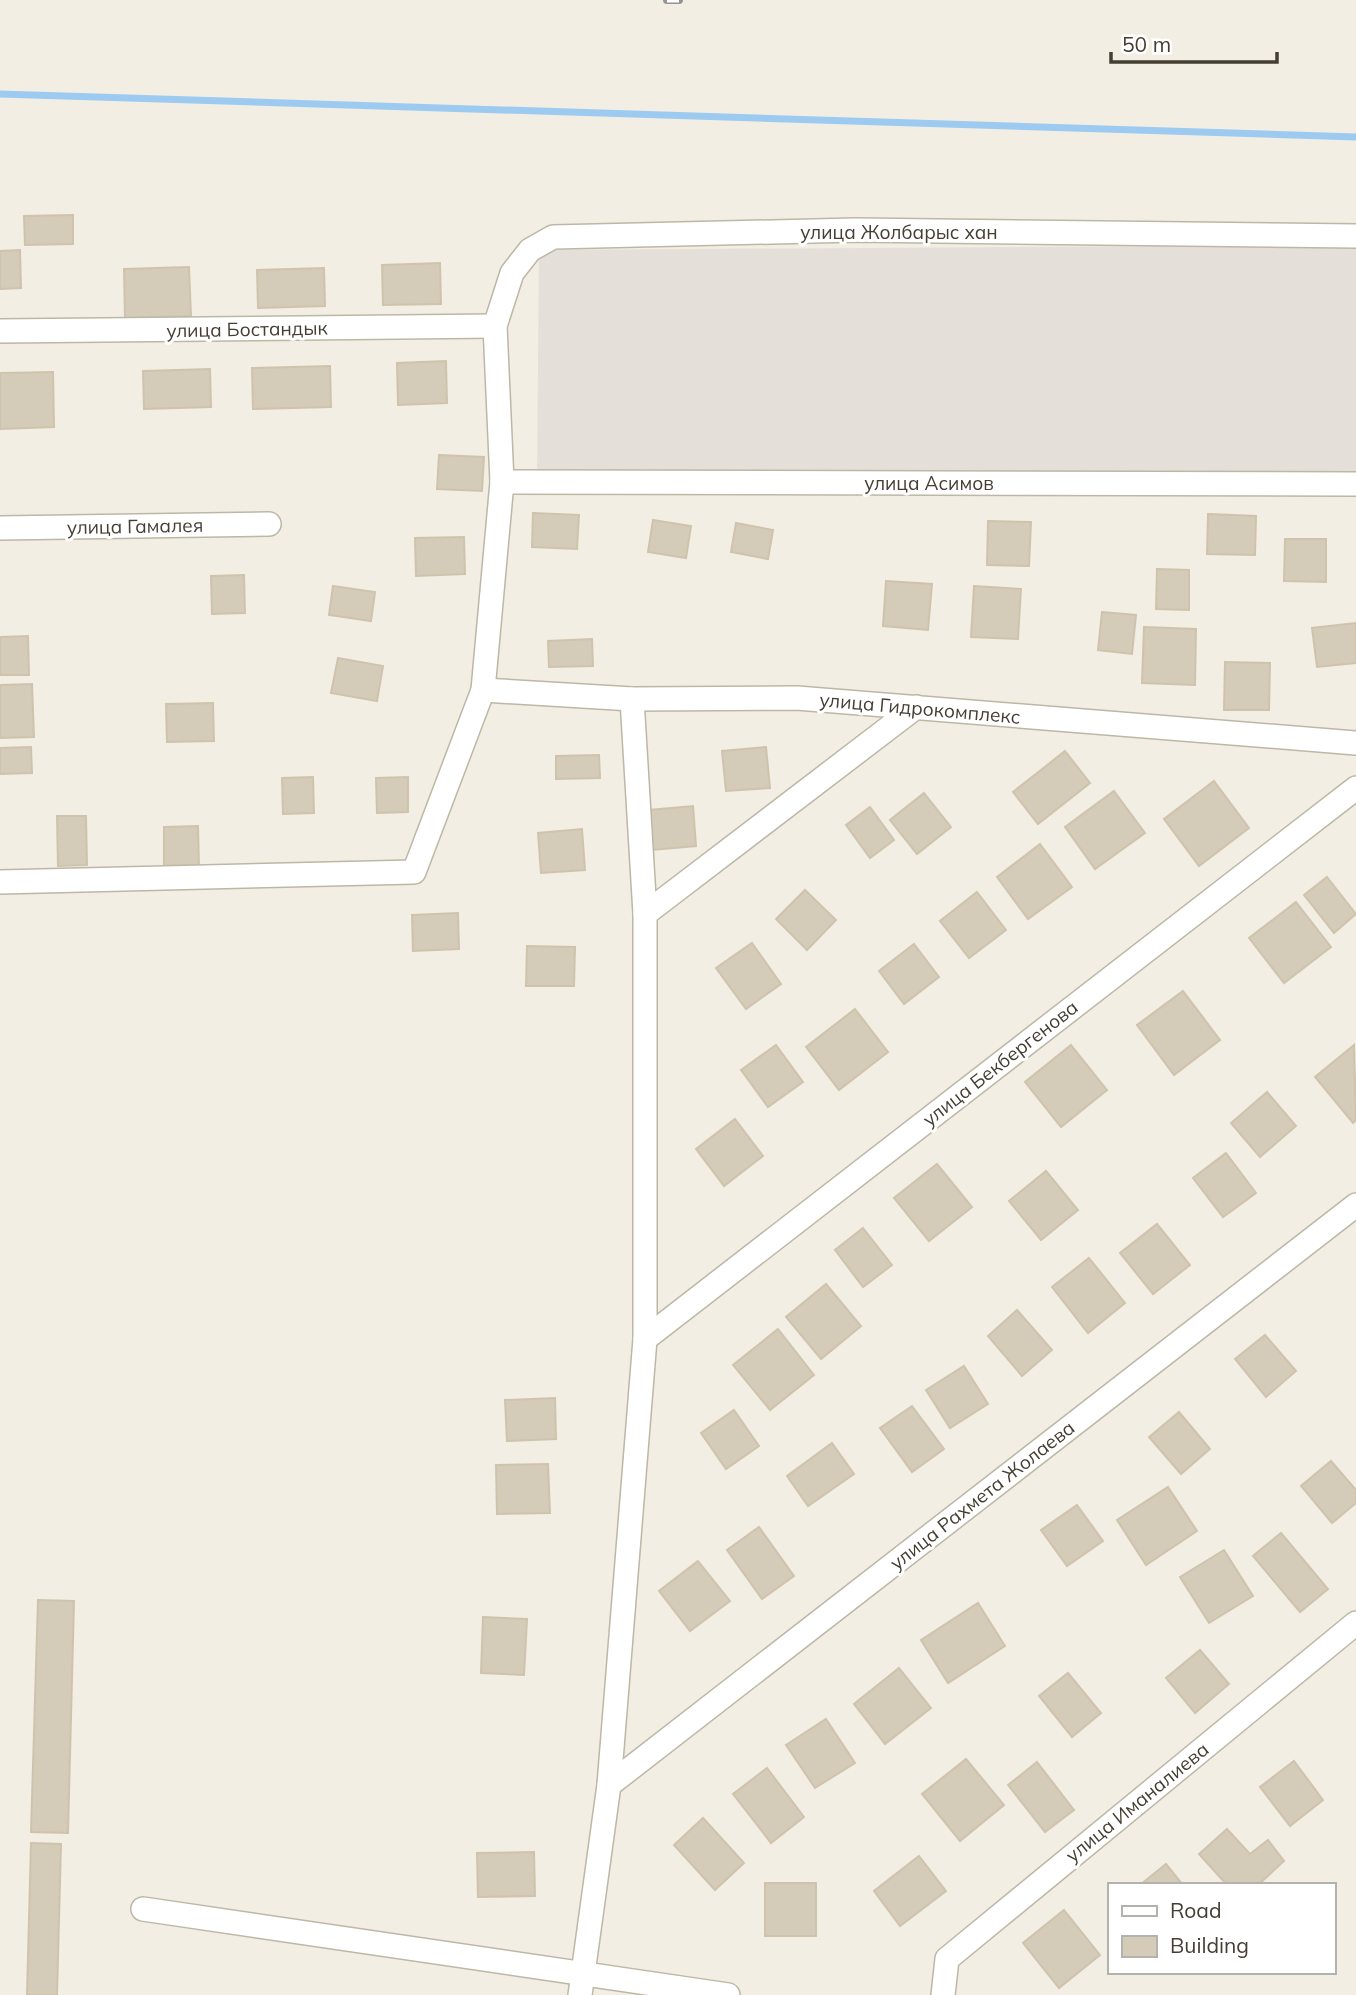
<svg xmlns="http://www.w3.org/2000/svg" width="1356" height="1995" font-family="Mulish,sans-serif">
<style>
.industrial{fill:#e4dfd8}
.lines{fill:none;stroke-linecap:round;stroke-linejoin:round}
.stream{stroke:#9dcaf1;stroke-width:7}
.building{fill:#d4cbb8;stroke:#cfc3ac;stroke-width:2}
.street-casing{stroke:#bdb7a6;stroke-width:26}
.street{stroke:#fff;stroke-width:23}
.rail-casing{stroke:#949494;stroke-width:8}
.rail{stroke:#fff;stroke-width:5;stroke-dasharray:16;stroke-linecap:butt}
.labels{text-anchor:middle;dominant-baseline:central;stroke-width:6;stroke-linejoin:round;paint-order:stroke}
.street-label{font-size:19px;fill:#443e33;stroke:#fff}
</style>
<rect width="100%" height="100%" fill="#f2eee3"/>
<path class="industrial" d="M1356,245V479L537,481L539,250Z"/>
<g class="lines">
<path class="stream" d="M0,94L1356,137"/>
</g>
<g class="building">
<path d="M73,215V244L25,245L24,216Z"/>
<path d="M20,250L21,288L0,289V251Z"/>
<path d="M440,263L441,304L383,305L382,265Z"/>
<path d="M189,267L191,316L125,318L124,269Z"/>
<path d="M324,268L325,306L258,308L257,270Z"/>
<path d="M446,361L447,403L398,405L397,363Z"/>
<path d="M330,366L331,407L253,409L252,368Z"/>
<path d="M210,369L211,407L144,409L143,371Z"/>
<path d="M53,372L54,427L0,429V373Z"/>
<path d="M439,455L484,457L482,491L437,489Z"/>
<path d="M533,513L579,515L577,549L532,547Z"/>
<path d="M1208,514L1256,516L1255,555L1207,554Z"/>
<path d="M653,520L691,526L686,558L648,552Z"/>
<path d="M988,521L1031,522L1029,566L987,565Z"/>
<path d="M736,523L773,530L768,559L731,552Z"/>
<path d="M464,537L465,574L416,576L415,538Z"/>
<path d="M1285,539H1326V582L1284,581Z"/>
<path d="M1157,569L1189,570V610L1156,609Z"/>
<path d="M244,575L245,613L212,614L211,576Z"/>
<path d="M886,581L932,584L928,630L883,626Z"/>
<path d="M333,586L375,592L371,621L329,615Z"/>
<path d="M974,586L1021,589L1018,639L971,637Z"/>
<path d="M1102,612L1136,615L1132,654L1098,650Z"/>
<path d="M1356,623V663L1317,667L1312,628Z"/>
<path d="M1144,627L1196,629L1195,685L1142,683Z"/>
<path d="M28,636L29,675H0V637Z"/>
<path d="M592,639L593,666L549,667L548,641Z"/>
<path d="M338,658L383,666L377,701L331,693Z"/>
<path d="M1225,662L1270,663L1269,710H1224Z"/>
<path d="M32,684L34,737L0,738V685Z"/>
<path d="M213,703L214,741L167,742L166,704Z"/>
<path d="M31,747L32,773L0,774V748Z"/>
<path d="M766,747L770,788L726,791L722,751Z"/>
<path d="M1065,751L1090,783L1038,824L1013,792Z"/>
<path d="M599,755L600,778L556,779V756Z"/>
<path d="M313,777L314,813L283,814L282,778Z"/>
<path d="M408,777V812L377,813L376,778Z"/>
<path d="M1214,781L1249,828L1199,866L1164,819Z"/>
<path d="M1114,791L1145,833L1095,869L1065,827Z"/>
<path d="M924,793L951,827L917,854L890,820Z"/>
<path d="M693,806L696,846L652,850L649,810Z"/>
<path d="M870,807L894,840L870,858L846,825Z"/>
<path d="M57,816H86L87,865L58,866Z"/>
<path d="M198,826L199,867L164,868V827Z"/>
<path d="M582,829L585,870L541,873L538,833Z"/>
<path d="M1040,844L1072,887L1028,919L997,877Z"/>
<path d="M1327,877L1356,914L1334,933L1304,895Z"/>
<path d="M805,890L836,920L807,950L776,919Z"/>
<path d="M977,892L1006,930L969,958L940,921Z"/>
<path d="M1296,902L1331,947L1284,983L1249,938Z"/>
<path d="M458,913L459,949L413,951L412,915Z"/>
<path d="M752,943L781,984L746,1009L716,968Z"/>
<path d="M914,944L939,977L904,1004L879,971Z"/>
<path d="M527,946L575,947L574,986H526Z"/>
<path d="M1183,991L1220,1040L1174,1075L1137,1025Z"/>
<path d="M855,1009L888,1052L839,1090L806,1047Z"/>
<path d="M776,1045L803,1082L768,1107L741,1070Z"/>
<path d="M1071,1045L1107,1090L1061,1127L1025,1082Z"/>
<path d="M1354,1045L1356,1120L1353,1123L1315,1077Z"/>
<path d="M1267,1092L1296,1126L1260,1157L1231,1123Z"/>
<path d="M735,1119L763,1156L724,1186L696,1149Z"/>
<path d="M1226,1153L1256,1193L1223,1217L1193,1178Z"/>
<path d="M937,1164L972,1207L929,1241L894,1198Z"/>
<path d="M1046,1171L1078,1210L1041,1240L1009,1201Z"/>
<path d="M1157,1224L1190,1265L1153,1294L1120,1253Z"/>
<path d="M863,1228L892,1265L863,1287L835,1250Z"/>
<path d="M1089,1258L1125,1303L1088,1333L1052,1287Z"/>
<path d="M826,1284L861,1326L821,1359L786,1317Z"/>
<path d="M1017,1310L1052,1350L1022,1376L988,1336Z"/>
<path d="M778,1329L814,1375L770,1410L733,1365Z"/>
<path d="M1265,1335L1296,1371L1266,1397L1235,1359Z"/>
<path d="M964,1366L988,1404L950,1428L926,1390Z"/>
<path d="M555,1398L556,1439L507,1441L505,1400Z"/>
<path d="M912,1406L944,1449L912,1472L880,1428Z"/>
<path d="M734,1410L759,1446L726,1469L701,1433Z"/>
<path d="M1179,1412L1210,1449L1181,1474L1149,1437Z"/>
<path d="M832,1443L854,1474L808,1506L787,1476Z"/>
<path d="M1331,1461L1356,1490V1503L1332,1523L1301,1486Z"/>
<path d="M548,1464L550,1513L497,1514L496,1465Z"/>
<path d="M1168,1487L1197,1531L1146,1565L1117,1520Z"/>
<path d="M1077,1505L1103,1541L1067,1566L1041,1530Z"/>
<path d="M759,1527L794,1576L762,1599L727,1550Z"/>
<path d="M1281,1533L1328,1589L1300,1612L1253,1556Z"/>
<path d="M1224,1550L1253,1596L1209,1623L1180,1577Z"/>
<path d="M698,1561L730,1601L690,1631L659,1591Z"/>
<path d="M38,1600L74,1601L68,1833L31,1832Z"/>
<path d="M978,1603L1005,1646L948,1683L921,1640Z"/>
<path d="M483,1617L527,1619L524,1675L481,1673Z"/>
<path d="M1200,1650L1229,1684L1195,1713L1166,1678Z"/>
<path d="M899,1668L931,1708L885,1744L854,1704Z"/>
<path d="M1068,1673L1101,1713L1072,1737L1039,1696Z"/>
<path d="M826,1719L855,1763L815,1788L786,1745Z"/>
<path d="M966,1759L1004,1805L960,1841L922,1794Z"/>
<path d="M1294,1761L1323,1800L1290,1826L1260,1787Z"/>
<path d="M1037,1762L1074,1810L1045,1832L1008,1785Z"/>
<path d="M767,1768L804,1817L771,1843L733,1794Z"/>
<path d="M703,1818L744,1863L715,1890L674,1845Z"/>
<path d="M1227,1829L1250,1854L1268,1840L1284,1861L1258,1885H1227L1199,1854Z"/>
<path d="M31,1843L61,1844L57,1995H27Z"/>
<path d="M534,1852L535,1896L478,1897L477,1853Z"/>
<path d="M919,1856L946,1891L900,1926L874,1891Z"/>
<path d="M1166,1864L1183,1885H1140Z"/>
<rect x="765" y="1883" width="51" height="53"/>
<path d="M1064,1910L1100,1955L1059,1988L1023,1943Z"/>
</g>
<g class="lines">
<defs>
<g id="street">
<path d="M0,331L495,326"/>
<path d="M502,482L1356,484"/>
<path d="M0,528L269,524"/>
<path d="M483,690L632,699L797,698L1356,743"/>
<path d="M632,699L645,914"/>
<path d="M0,882L414,872L483,690L502,482L495,326L512,273L530,250L553,237L855,230L1356,236"/>
<path d="M645,1339L1356,788"/>
<path d="M609,1785L1356,1205"/>
<path d="M143,1909L728,1995"/>
<path d="M580,1995L609,1785L645,1339V914L916,707"/>
<path d="M943,1995L947,1959L1356,1623"/>
</g>
</defs>
<use href="#street" class="street-casing"/>
<use href="#street" class="street"/>
<defs>
<path id="rail" d="M667,0H679"/>
</defs>
<use href="#rail" class="rail-casing"/>
<use href="#rail" class="rail"/>
</g>
<g class="labels">
<g class="street-label">
<text x="899" y="232">улица Жолбарыс хан</text>
<text transform="translate(247 329) rotate(-1)">улица Бостандык</text>
<text x="929" y="483">улица Асимов</text>
<text transform="translate(135 526) rotate(-1)">улица Гамалея</text>
<text transform="translate(920 708) rotate(5)">улица Гидрокомплекс</text>
<text transform="translate(1000 1063) rotate(-38)">улица Бекбергенова</text>
<text transform="translate(982 1495) rotate(-38)">улица Рахмета Жолаева</text>
<text transform="translate(1137 1802) rotate(-39)">улица Иманалиева</text>
</g>
</g>
<rect x="1108" y="1883" width="228" height="91" fill="#ffffff" stroke="#b4b2ad" stroke-width="2"/>
<rect x="1122" y="1906" width="35" height="10" fill="#ffffff" stroke="#b4b2ad" stroke-width="2"/>
<text x="1170" y="1918" font-size="21" fill="#443e33">Road</text>
<rect x="1122" y="1936" width="35" height="21" fill="#d4cbb8" stroke="#b4b2ad" stroke-width="2"/>
<text x="1170" y="1953" font-size="21" fill="#443e33">Building</text>
<path d="M1111 52v10h166v-10" fill="none" stroke="#443e33" stroke-width="3.5"/>
<text x="1122" y="52" font-size="21" fill="#443e33" stroke="#ffffff" stroke-width="5" paint-order="stroke">50 m</text>
</svg>
